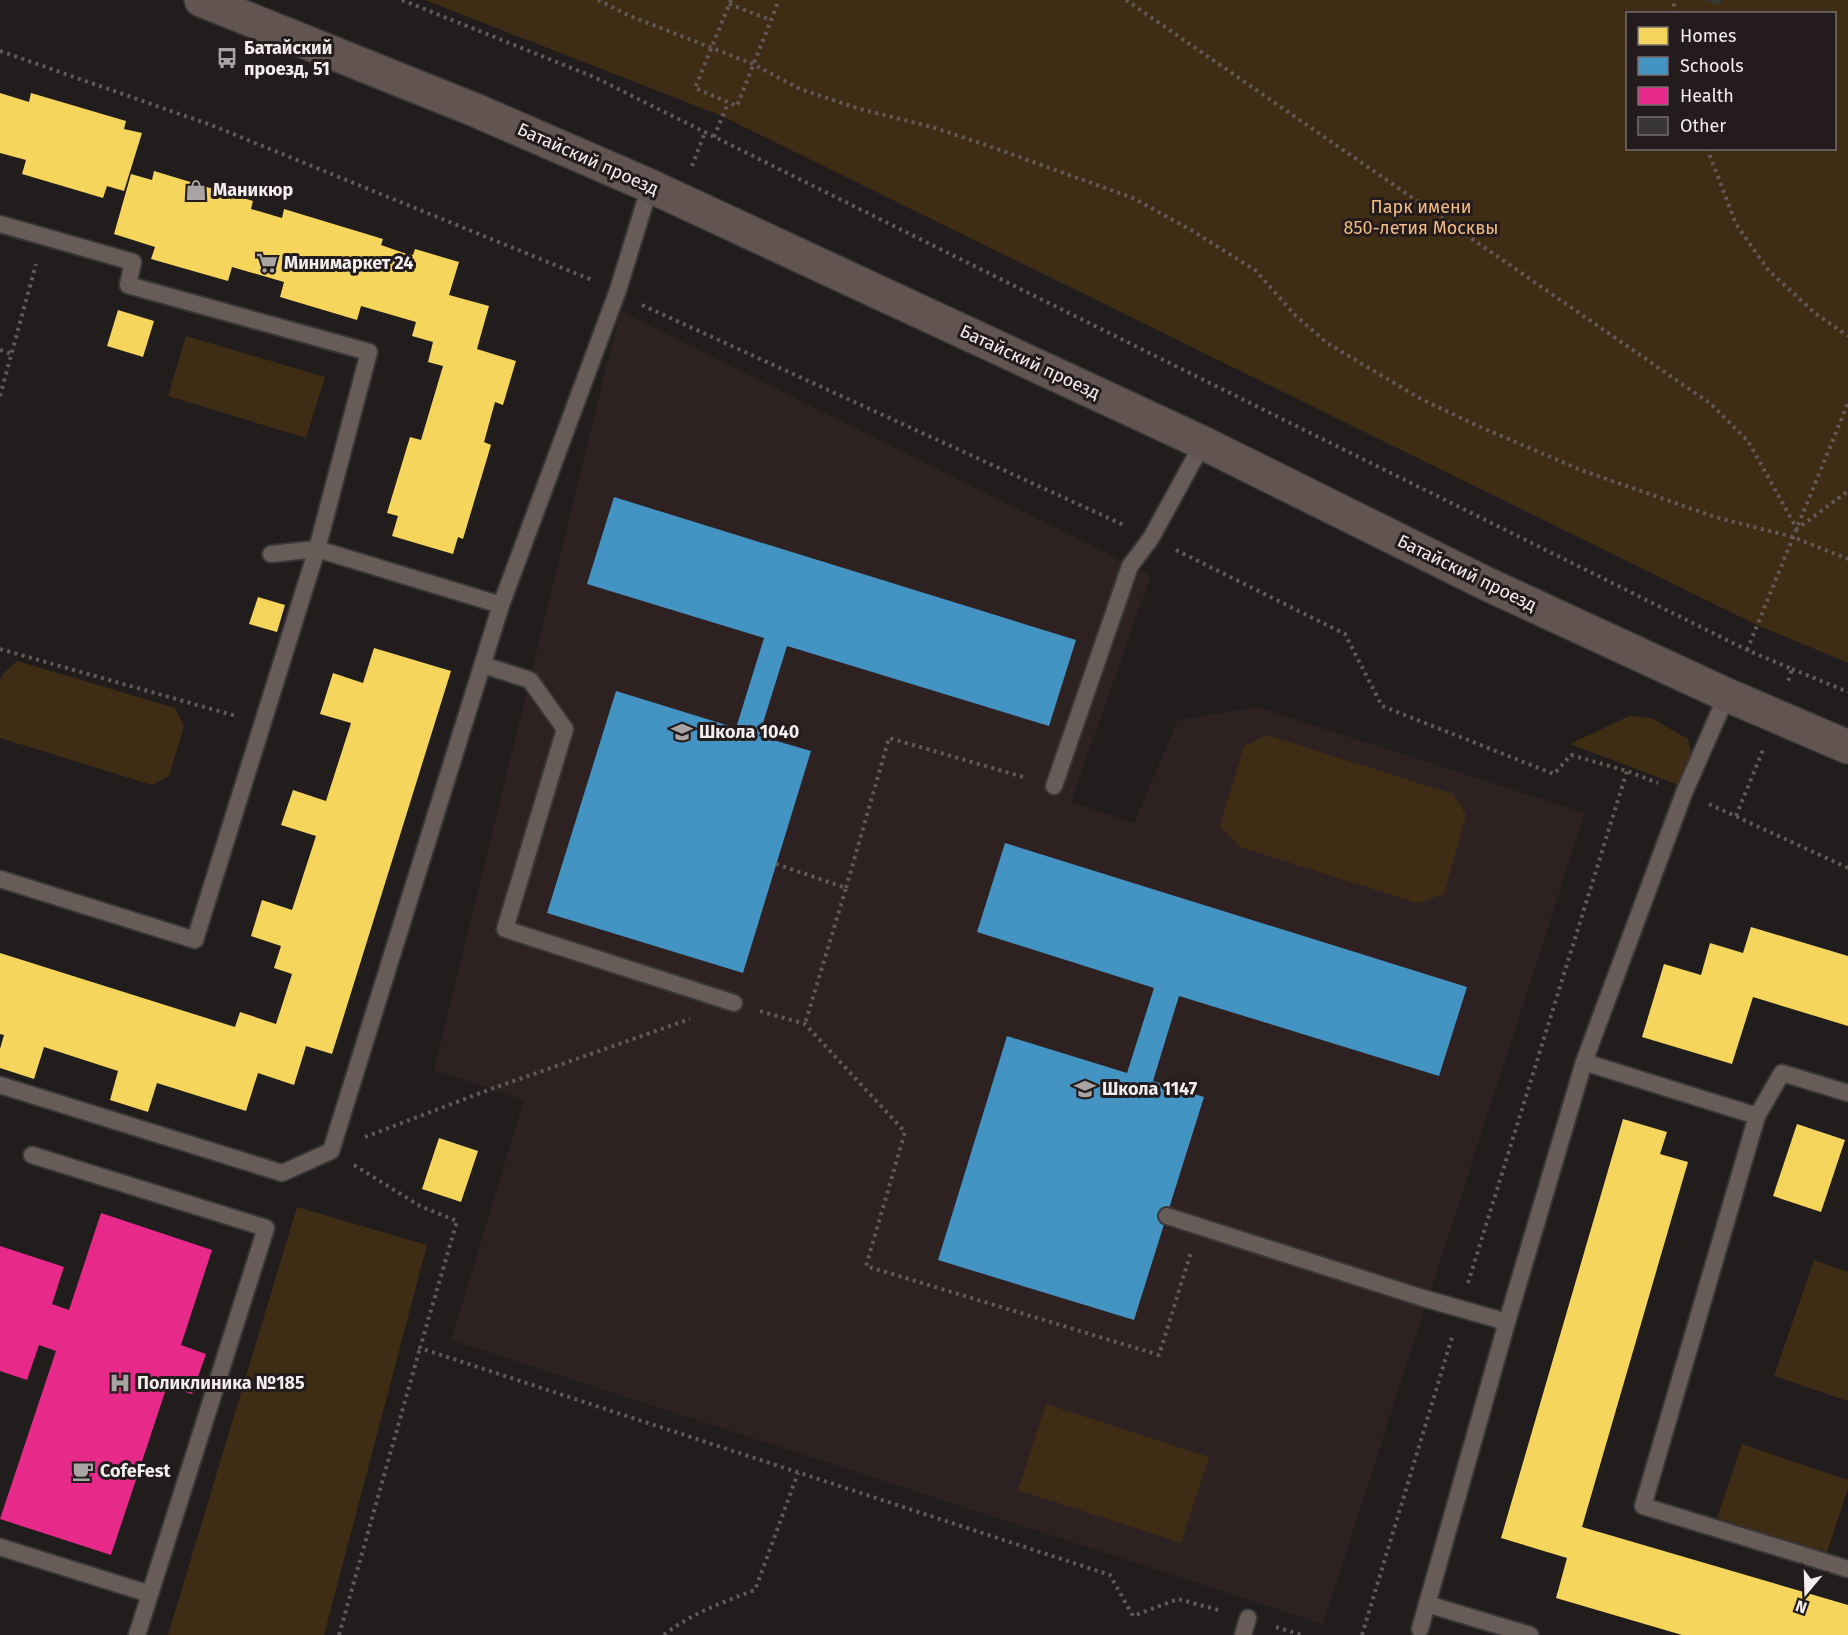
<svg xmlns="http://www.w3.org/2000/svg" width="1848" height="1635" font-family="'Fira Sans',sans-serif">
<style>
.built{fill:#2e2122}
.green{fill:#3f2c15;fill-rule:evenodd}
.homes{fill:#f6d55c}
.schools{fill:#4393c3}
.health{fill:#e7298a}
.building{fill:#393636}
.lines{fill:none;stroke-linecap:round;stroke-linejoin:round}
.lane-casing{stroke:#393737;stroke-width:20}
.secondary-casing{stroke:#393737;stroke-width:36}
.path{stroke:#625a58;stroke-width:4;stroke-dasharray:3 4.5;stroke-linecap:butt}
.lane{stroke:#685c58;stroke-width:16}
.secondary{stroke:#625450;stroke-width:33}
.labels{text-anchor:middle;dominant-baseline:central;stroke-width:6;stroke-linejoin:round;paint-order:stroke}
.poi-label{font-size:18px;font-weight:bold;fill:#f3eeee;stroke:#231b1c;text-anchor:start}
.street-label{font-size:18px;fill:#f3eeee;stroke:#231b1c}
.park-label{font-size:18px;fill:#f2bd84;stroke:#231b1c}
</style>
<rect width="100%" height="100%" fill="#211d1d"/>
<path class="built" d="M620,311L1151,575L1071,802L1134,823L1178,720L1257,707L1585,813L1323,1624L451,1340L524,1100L434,1070Z"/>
<g class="green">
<path d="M425,0H1848V663L1757,625L722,116ZM1628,14H1834V148H1628Z"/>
<path d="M186,336L325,377L306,438L168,396Z"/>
<path d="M17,661L175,708L184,726L169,776L152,785L0,738V681L2,675Z"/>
<path d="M1629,716L1651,718L1688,739L1691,755L1681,786L1570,744Z"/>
<path d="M1267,735L1453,794L1466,815L1444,894L1417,903L1240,847L1220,826L1244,746Z"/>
<path d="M297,1207L427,1245L324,1635H168Z"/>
<path d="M1814,1260L1848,1272V1401L1774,1376Z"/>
<path d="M1046,1404L1209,1457L1181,1543L1018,1490Z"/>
<path d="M1742,1444L1848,1480V1489L1826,1555L1717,1518Z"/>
</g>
<g class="homes">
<path d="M0,93L29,102L31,93L126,121L124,129L142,133L124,191L107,186L103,198L22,174L26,160L0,153Z"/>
<path d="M154,171L253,201L251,209L282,218L284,209L383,239L381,245L407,254L413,255L415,249L459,262L449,295L489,306L477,349L516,361L503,405L495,402L484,442L491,445L463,539L458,537L453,554L392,536L398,516L387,513L410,437L421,440L443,366L428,362L433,342L412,336L416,322L361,306L357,320L280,297L284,282L232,267L228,281L151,259L155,247L114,234L131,174L152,180Z"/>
<path d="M118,310L154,321L143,357L107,346Z"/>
<path d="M258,597L285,605L277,632L249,624Z"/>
<path d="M374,648L451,671L332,1054L306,1046L294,1085L258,1073L246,1111L157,1083L148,1112L110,1100L118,1071L44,1047L34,1079L0,1068V1049L4,1035L0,1034V953L235,1027L240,1012L276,1024L292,974L274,968L281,946L251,936L262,900L292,910L316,836L281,825L293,790L326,801L351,723L320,714L333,673L363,683Z"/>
<path d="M1751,927L1848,956V1026L1753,997L1732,1064L1642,1037L1664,964L1701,975L1710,943L1743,953Z"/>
<path d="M1623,1119L1667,1132L1660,1154L1688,1162L1582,1527L1848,1605V1635H1682L1556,1598L1567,1558L1501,1538Z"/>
<path d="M1797,1124L1845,1140L1821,1212L1773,1196Z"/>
<path d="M439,1138L478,1151L461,1202L422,1189Z"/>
</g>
<g class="schools">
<path d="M614,497L1076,640L1049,726L787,646L759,736L811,751L743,973L547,913L616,691L736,728L764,638L587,584Z"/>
<path d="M1005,843L1467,987L1439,1076L1179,996L1153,1081L1204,1097L1134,1320L938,1260L1007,1036L1127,1073L1154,988L977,932Z"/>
</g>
<path class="health" d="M101,1213L212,1250L181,1345L206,1354L192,1394L167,1386L111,1555L0,1519L56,1351L39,1345L27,1380L0,1371V1246L64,1267L52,1304L69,1310Z"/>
<path class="building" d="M1705,0H1722L1720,5Z"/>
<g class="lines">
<defs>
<g id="lane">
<path d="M0,224L133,262L128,285L369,352L317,549L195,940L0,879"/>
<path d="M271,554L317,549L501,605"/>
<path d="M483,665L530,680L565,729L505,929L734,1003"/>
<path d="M1054,786L1130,566L1151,538L1203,443"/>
<path d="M1584,1062L1757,1116L1782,1073L1848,1093"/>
<path d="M0,1085L282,1173L331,1151L501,605L618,290L650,186"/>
<path d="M1757,1116L1643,1506L1848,1569"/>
<path d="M32,1155L266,1228L137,1635"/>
<path d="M1167,1216L1423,1298L1507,1322"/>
<path d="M0,1547L150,1594"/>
<path d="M1427,1604L1530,1635"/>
<path d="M1420,1629L1507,1322L1584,1062L1684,793L1727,695"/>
<path d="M1243,1635L1248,1618"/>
</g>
<path id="secondary" d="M201,0L475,110L650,186L1203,443L1487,584L1727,695L1848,747"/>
</defs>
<use href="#lane" class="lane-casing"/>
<use href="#secondary" class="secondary-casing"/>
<g class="path">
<path d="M402,0L594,77L1747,650L1792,669L1788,681"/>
<path d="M598,0L630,16L753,64L800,89L860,109L932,127L986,145L1133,198L1191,230L1255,270L1295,315L1327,343L1421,399L1478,426L1581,470L1715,517L1793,537L1848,559"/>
<path d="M731,0L695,88L737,106L779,0"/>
<path d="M1126,0L1711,404L1748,441L1797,529L1848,491"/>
<path d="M729,4L771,20"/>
<path d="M1674,14V0"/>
<path d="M0,51L211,125L592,280"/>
<path d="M714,137L728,103"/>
<path d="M1707,148L1736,224L1769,271L1816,314L1848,336"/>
<path d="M692,166L705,132"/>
<path d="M642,305L1126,526"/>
<path d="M0,350L12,354"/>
<path d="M0,396L36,264"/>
<path d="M1176,550L1345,634L1382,706L1554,774L1571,755L1627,771L1658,783"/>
<path d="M0,649L236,716"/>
<path d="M1747,650L1848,403"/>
<path d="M1792,669L1848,692"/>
<path d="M1709,804L1848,868"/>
<path d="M1736,816L1763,750"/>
<path d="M776,864L846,888L805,1024"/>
<path d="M846,888L889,738L1027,778"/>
<path d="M760,1011L805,1024L905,1132L866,1266L1159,1355L1191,1252"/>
<path d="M365,1137L491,1089L690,1019"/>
<path d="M354,1165L420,1206L457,1221L420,1348L1110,1575L1133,1616L1178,1599L1222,1611"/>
<path d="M1468,1283L1627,771"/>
<path d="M1276,1627L1302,1635"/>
<path d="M339,1635L420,1348"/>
<path d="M664,1635C692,1613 721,1603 755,1590L798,1473"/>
<path d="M1362,1635L1453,1334"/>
</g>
<use href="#lane" class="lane"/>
<use href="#secondary" class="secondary"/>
</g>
<defs>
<symbol id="bus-bare" viewBox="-9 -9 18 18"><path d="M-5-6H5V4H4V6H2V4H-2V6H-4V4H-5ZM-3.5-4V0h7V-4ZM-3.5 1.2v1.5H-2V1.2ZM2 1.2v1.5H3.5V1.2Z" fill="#aaa5a5" stroke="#231b1c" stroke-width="2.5" paint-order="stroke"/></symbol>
<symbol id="shop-bare" viewBox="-9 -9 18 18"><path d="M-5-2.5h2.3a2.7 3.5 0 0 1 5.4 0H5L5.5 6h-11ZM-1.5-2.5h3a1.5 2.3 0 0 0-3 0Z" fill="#aaa5a5" stroke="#231b1c" stroke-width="2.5" paint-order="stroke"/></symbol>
<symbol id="supermarket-bare" viewBox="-9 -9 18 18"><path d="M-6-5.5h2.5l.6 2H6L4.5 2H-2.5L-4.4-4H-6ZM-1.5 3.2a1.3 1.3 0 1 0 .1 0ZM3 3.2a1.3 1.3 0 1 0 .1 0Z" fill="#aaa5a5" stroke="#231b1c" stroke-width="2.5" paint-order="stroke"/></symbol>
<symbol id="school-bare" viewBox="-9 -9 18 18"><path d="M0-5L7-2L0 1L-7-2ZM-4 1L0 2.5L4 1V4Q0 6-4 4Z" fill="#aaa5a5" stroke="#231b1c" stroke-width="2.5" paint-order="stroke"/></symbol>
<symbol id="hospital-bare" viewBox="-9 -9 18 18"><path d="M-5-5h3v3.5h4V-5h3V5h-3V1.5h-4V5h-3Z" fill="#aaa5a5" stroke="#231b1c" stroke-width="2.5" paint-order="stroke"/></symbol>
<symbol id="cafe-bare" viewBox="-9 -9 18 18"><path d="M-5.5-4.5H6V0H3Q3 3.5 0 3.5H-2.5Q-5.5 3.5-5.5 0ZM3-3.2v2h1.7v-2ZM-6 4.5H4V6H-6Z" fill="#aaa5a5" stroke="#231b1c" stroke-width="2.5" paint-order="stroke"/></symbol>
</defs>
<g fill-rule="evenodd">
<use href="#bus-bare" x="212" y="43" width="30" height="30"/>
<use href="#shop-bare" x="181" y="175" width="30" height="30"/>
<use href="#supermarket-bare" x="252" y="248" width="30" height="30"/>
<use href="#school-bare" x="667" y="717" width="30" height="30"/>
<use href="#school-bare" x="1070" y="1074" width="30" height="30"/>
<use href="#hospital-bare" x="105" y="1368" width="30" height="30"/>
<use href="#cafe-bare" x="68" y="1456" width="30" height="30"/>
</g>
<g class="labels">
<g class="poi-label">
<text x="244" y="48">Батайский<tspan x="244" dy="21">проезд, 51</tspan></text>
<text x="213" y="190">Маникюр</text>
<text x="284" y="263">Минимаркет 24</text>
<text x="699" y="732">Школа 1040</text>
<text x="1102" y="1089">Школа 1147</text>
<text x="137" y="1383">Поликлиника №185</text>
<text x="100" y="1471">CofeFest</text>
</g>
<g class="street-label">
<text transform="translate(588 159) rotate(24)">Батайский проезд</text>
<text transform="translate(1030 362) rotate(25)">Батайский проезд</text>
<text transform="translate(1467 573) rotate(26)">Батайский проезд</text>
</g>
<g class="park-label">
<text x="1421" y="207">Парк имени<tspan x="1421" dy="21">850-летия Москвы</tspan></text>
</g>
</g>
<rect x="1626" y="12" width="210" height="138" fill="#231b1c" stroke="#766f70" stroke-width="1.5"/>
<rect x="1638" y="27" width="30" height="18" fill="#f6d55c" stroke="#766f70" stroke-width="1.5"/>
<text x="1680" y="42" font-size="18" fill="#f3eeee">Homes</text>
<rect x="1638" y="57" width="30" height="18" fill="#4393c3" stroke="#766f70" stroke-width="1.5"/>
<text x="1680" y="72" font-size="18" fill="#f3eeee">Schools</text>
<rect x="1638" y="87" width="30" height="18" fill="#e7298a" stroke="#766f70" stroke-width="1.5"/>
<text x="1680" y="102" font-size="18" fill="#f3eeee">Health</text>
<rect x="1638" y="117" width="30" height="18" fill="#393636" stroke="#766f70" stroke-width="1.5"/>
<text x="1680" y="132" font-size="18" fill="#f3eeee">Other</text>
<g transform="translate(1806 1593) rotate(199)" stroke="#231b1c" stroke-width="4.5" paint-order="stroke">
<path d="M0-4.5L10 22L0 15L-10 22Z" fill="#f3eeee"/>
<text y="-9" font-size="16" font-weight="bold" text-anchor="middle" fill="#f3eeee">N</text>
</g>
</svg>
